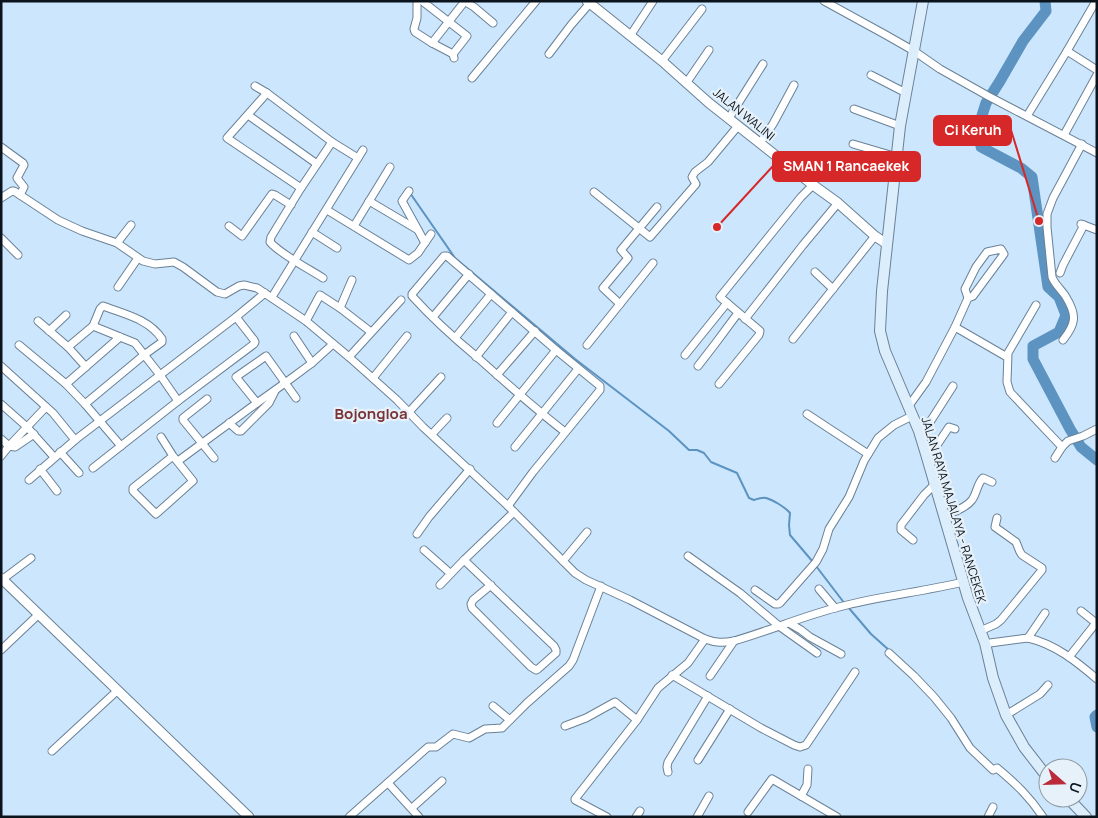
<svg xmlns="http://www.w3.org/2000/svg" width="1098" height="818" font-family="Manrope,sans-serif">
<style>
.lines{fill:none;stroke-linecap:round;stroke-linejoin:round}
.stream{stroke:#5c93c1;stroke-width:2}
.river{stroke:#5c93c1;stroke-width:11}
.minor-casing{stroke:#6a8196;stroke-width:9}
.tertiary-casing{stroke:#6a8196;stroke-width:11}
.secondary-casing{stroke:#6a8196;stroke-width:12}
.minor{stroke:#fff;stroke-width:7}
.tertiary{stroke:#fff;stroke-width:9}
.secondary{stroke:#dceefc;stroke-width:10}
.labels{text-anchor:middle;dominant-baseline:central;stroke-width:4.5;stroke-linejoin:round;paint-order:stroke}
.street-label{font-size:12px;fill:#0b141c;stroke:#e6f1fa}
.quarter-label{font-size:15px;font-weight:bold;fill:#793235;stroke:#e6f1fa}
.leader{fill:none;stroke:#d62828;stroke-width:2}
.callout-dot{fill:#d62828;stroke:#e6f1fa;stroke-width:2}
.callout{fill:#d62828;stroke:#d62828;stroke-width:2}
.callout-label{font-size:14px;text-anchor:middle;font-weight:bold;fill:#fff}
</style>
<rect width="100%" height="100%" fill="#cce6fd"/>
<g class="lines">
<g class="stream">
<path d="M410,193L455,258L575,359L669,431L689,450H697L704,453L711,462L737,473L749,498L754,500C757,499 762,497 766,498C773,500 785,507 790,513L789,525L790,535L813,562"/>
<path d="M816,566L845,604"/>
<path d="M848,607L871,634L890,651"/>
</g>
<g class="river">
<path d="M1045,1L1046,11L1023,41L1000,81L986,103L980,122L981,147L1021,168L1032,177L1048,287L1059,297L1066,315L1059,332L1033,346V359L1070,429L1081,447L1097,460"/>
<path d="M1097,715L1095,717L1097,727"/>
</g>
<defs>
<g id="minor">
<path d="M417,1V18L414,29L415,32L432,43L453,54L454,58"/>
<path d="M422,1L467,36L453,54"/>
<path d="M464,1L474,7L493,23"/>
<path d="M824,1L886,35L914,51L940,69L988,96L1097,153"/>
<path d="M630,36L653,1"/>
<path d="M432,43L465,1"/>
<path d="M1067,51L1097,70"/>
<path d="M549,54L571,25L590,3"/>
<path d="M662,61L702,9"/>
<path d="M871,75L906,93"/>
<path d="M472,78L536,1"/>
<path d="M687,82L709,50"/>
<path d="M255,86L267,93L332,142L358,158"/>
<path d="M267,93L227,138L301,188"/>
<path d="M854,109L900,126"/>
<path d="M248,115L317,164"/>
<path d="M1027,116L1067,51L1096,1"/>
<path d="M729,118L763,64"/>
<path d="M1064,135L1097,75"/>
<path d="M760,143L773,124L794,85"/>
<path d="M853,144L897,157"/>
<path d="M1,147L23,163L24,165L17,178L24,187L20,195"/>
<path d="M801,175L808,161L810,160L835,164"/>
<path d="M409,191L402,201L418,230"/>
<path d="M594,192L650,237L696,184L692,177L695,172L708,162L738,126"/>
<path d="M1,198L12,191H14L58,220L82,231L117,243L143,261L155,264L174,262L183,267L217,292L225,294L239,286L244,285L257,288L306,321L349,357L397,400L423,427L508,506L575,573L586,580L630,600L705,639C716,643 723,643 734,641C769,631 803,616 839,607C880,596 922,592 963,582"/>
<path d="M369,201L418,230L425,243"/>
<path d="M327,210L409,260L418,253L431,234"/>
<path d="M1081,224L1097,230"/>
<path d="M229,226L242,236L272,194L275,195L291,205"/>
<path d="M354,226L390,167"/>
<path d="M312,232L337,248"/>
<path d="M1,238L18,255"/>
<path d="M117,243L131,225"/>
<path d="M815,272L833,289"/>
<path d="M1060,273L1063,265L1084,225"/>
<path d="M323,278C309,269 280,254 270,242L271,237L301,188L332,142"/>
<path d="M118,287L138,258"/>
<path d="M272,297C302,248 333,199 363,150"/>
<path d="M620,304L603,288L628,258L621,250L657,207"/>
<path d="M1036,305L1008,353L1007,382L1010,392L1062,447"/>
<path d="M340,308L352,280"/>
<path d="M433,317L469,274"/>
<path d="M745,319L803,245L838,203"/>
<path d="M38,321L68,347L86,367"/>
<path d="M306,321L320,295L340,308L371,332"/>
<path d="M93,326L135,343L160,375L178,401"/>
<path d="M955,327L1007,357"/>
<path d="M49,331L66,315"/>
<path d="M294,336L312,363"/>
<path d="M455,338L491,294"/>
<path d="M793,339L875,236"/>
<path d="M1063,340C1076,324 1077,315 1066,297C1062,290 1055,285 1052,277L1047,227V214L1053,198L1082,144"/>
<path d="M19,345L66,384L85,404L121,446"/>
<path d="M587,345L653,263"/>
<path d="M68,347L93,326L100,309L103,306C124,314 149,319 162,339V342L144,355L85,404"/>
<path d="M685,355L727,303"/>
<path d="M349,357L401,300"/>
<path d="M476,357L512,312"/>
<path d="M1,366L53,413L75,440"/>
<path d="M698,366L715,344L738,313"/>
<path d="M497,375L535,331"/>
<path d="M373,378L407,336"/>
<path d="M66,384L120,337"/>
<path d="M719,384L759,335L760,331L720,297L801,197L813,185"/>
<path d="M207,399L183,418V420L214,458"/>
<path d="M257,403L236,377L266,356L296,398"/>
<path d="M1,404L27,427L54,457"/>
<path d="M908,407L926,382L955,327L968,298L965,289L976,267L987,252L1001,249L1004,254L973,296L968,298"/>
<path d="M409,412L441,377"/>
<path d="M807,414L868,454"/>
<path d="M229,423L238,431H241L269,403L275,391"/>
<path d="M497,423L556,350"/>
<path d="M919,431L930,422L953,386"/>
<path d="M432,434L447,418"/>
<path d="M161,437L173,456L193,481L156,514L133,491V488L173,456"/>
<path d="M1,439L9,446L15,447L34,434"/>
<path d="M515,447L578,369"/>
<path d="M60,452L79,473"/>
<path d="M926,454L937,445L949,427L955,429"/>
<path d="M1,456L9,446L46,407"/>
<path d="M1055,458L1062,447L1068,441L1083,436L1097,429"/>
<path d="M178,461L257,403L285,383L312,363L333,344"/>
<path d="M93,468L178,401L254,344L255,342L254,340L236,317"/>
<path d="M40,469L57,491"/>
<path d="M29,480L75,440L236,317L265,293"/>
<path d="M508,506L533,472L600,390V386L556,350L447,256H444L412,294V296C432,318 454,338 477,357C506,383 534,408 565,432"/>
<path d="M944,516C953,512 966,508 972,500C977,493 977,484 983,478L992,482"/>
<path d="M417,534L429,517L470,469"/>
<path d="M913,540L901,530V525L924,495L935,484"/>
<path d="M424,550L450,573"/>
<path d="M688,556L740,593L779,626L817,653"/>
<path d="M563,561L587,532"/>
<path d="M3,579L31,558"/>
<path d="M440,585L464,560"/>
<path d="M491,585L473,600L471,604L472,608L531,667L536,670L538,669L556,653V650L554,646L464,560L514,512"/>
<path d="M819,589L835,608"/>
<path d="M755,590L775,604H778L780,603L816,562L823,549L829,529L849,497L864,461L878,438L894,425L912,416"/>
<path d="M1081,611L1096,623"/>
<path d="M789,623L801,630L810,637L841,654"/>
<path d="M980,631L996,624L1001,620L1042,570V568L1022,555L1020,552L1016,542L995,527L997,518"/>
<path d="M1028,638L1045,613"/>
<path d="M985,643H990L1028,638C1055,644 1077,662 1097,679"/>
<path d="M1,650L39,614"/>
<path d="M889,653L914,676L934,697L951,718L970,748L993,770L997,768C1016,784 1029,796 1043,817"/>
<path d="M1069,657L1096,623L1097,624"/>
<path d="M672,675L761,728L794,745L800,747L806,745L855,672"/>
<path d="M710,676L734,641"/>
<path d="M493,706L510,720"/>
<path d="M1006,715L1040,694L1048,685"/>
<path d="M637,720L658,688L688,663L705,639"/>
<path d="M565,726L586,718L615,702L637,720L575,799V800L607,817"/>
<path d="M52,751L118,690"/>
<path d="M698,760L730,709"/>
<path d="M668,772L667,767L668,762L708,696"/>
<path d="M388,783L419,817"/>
<path d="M801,796L807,785L808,769"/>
<path d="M412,808L442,781"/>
<path d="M748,812L772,779L837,817"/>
<path d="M349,817L428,747H436L453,734L469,738L485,729L502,728L527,703L569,666L573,660L601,586"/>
<path d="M636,817L640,811"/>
<path d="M697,817L709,796"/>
<path d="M988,817L993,807"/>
</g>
<g id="tertiary">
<path d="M587,1L662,61L709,103L813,185L838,203L875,236L887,244"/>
<path d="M1,578L249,817"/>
</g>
<g id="secondary">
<path d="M923,1L900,126L882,291L880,331L885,351L919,431L926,454L968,598L985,643L993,678L1006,715L1024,747L1048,778"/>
<path d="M1068,798L1086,817"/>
</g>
</defs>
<use href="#minor" class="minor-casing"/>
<use href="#tertiary" class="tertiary-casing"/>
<use href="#secondary" class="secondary-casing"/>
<use href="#minor" class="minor"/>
<use href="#tertiary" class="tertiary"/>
<use href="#secondary" class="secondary"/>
</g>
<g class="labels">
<g class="street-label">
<text transform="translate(744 114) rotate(39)">JALAN WALINI</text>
<text transform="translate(954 510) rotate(73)">JALAN RAYA MAJALAYA - RANCEKEK</text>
</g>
<g class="quarter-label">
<text x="371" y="413">Bojongloa</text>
</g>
</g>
<path class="leader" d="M1039 221L1011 130M717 227L773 166"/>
<g class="callout-dot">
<circle cx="1039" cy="221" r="5"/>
<circle cx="717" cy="227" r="5"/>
</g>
<g class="callout">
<rect x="934" y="116" width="77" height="29" rx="5"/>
<rect x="773" y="152" width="147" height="29" rx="5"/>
</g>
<g class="callout-label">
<text x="973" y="135">Ci Keruh</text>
<text x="846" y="171">SMAN 1 Rancaekek</text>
</g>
<rect width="1098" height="818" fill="none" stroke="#0b141c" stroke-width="5"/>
<g transform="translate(1063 783) rotate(110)"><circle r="24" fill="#e6f1fa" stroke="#8e99a1"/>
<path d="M0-4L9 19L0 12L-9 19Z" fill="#bb2a3b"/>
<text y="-8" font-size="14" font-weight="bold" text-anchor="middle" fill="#0b141c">U</text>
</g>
</svg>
